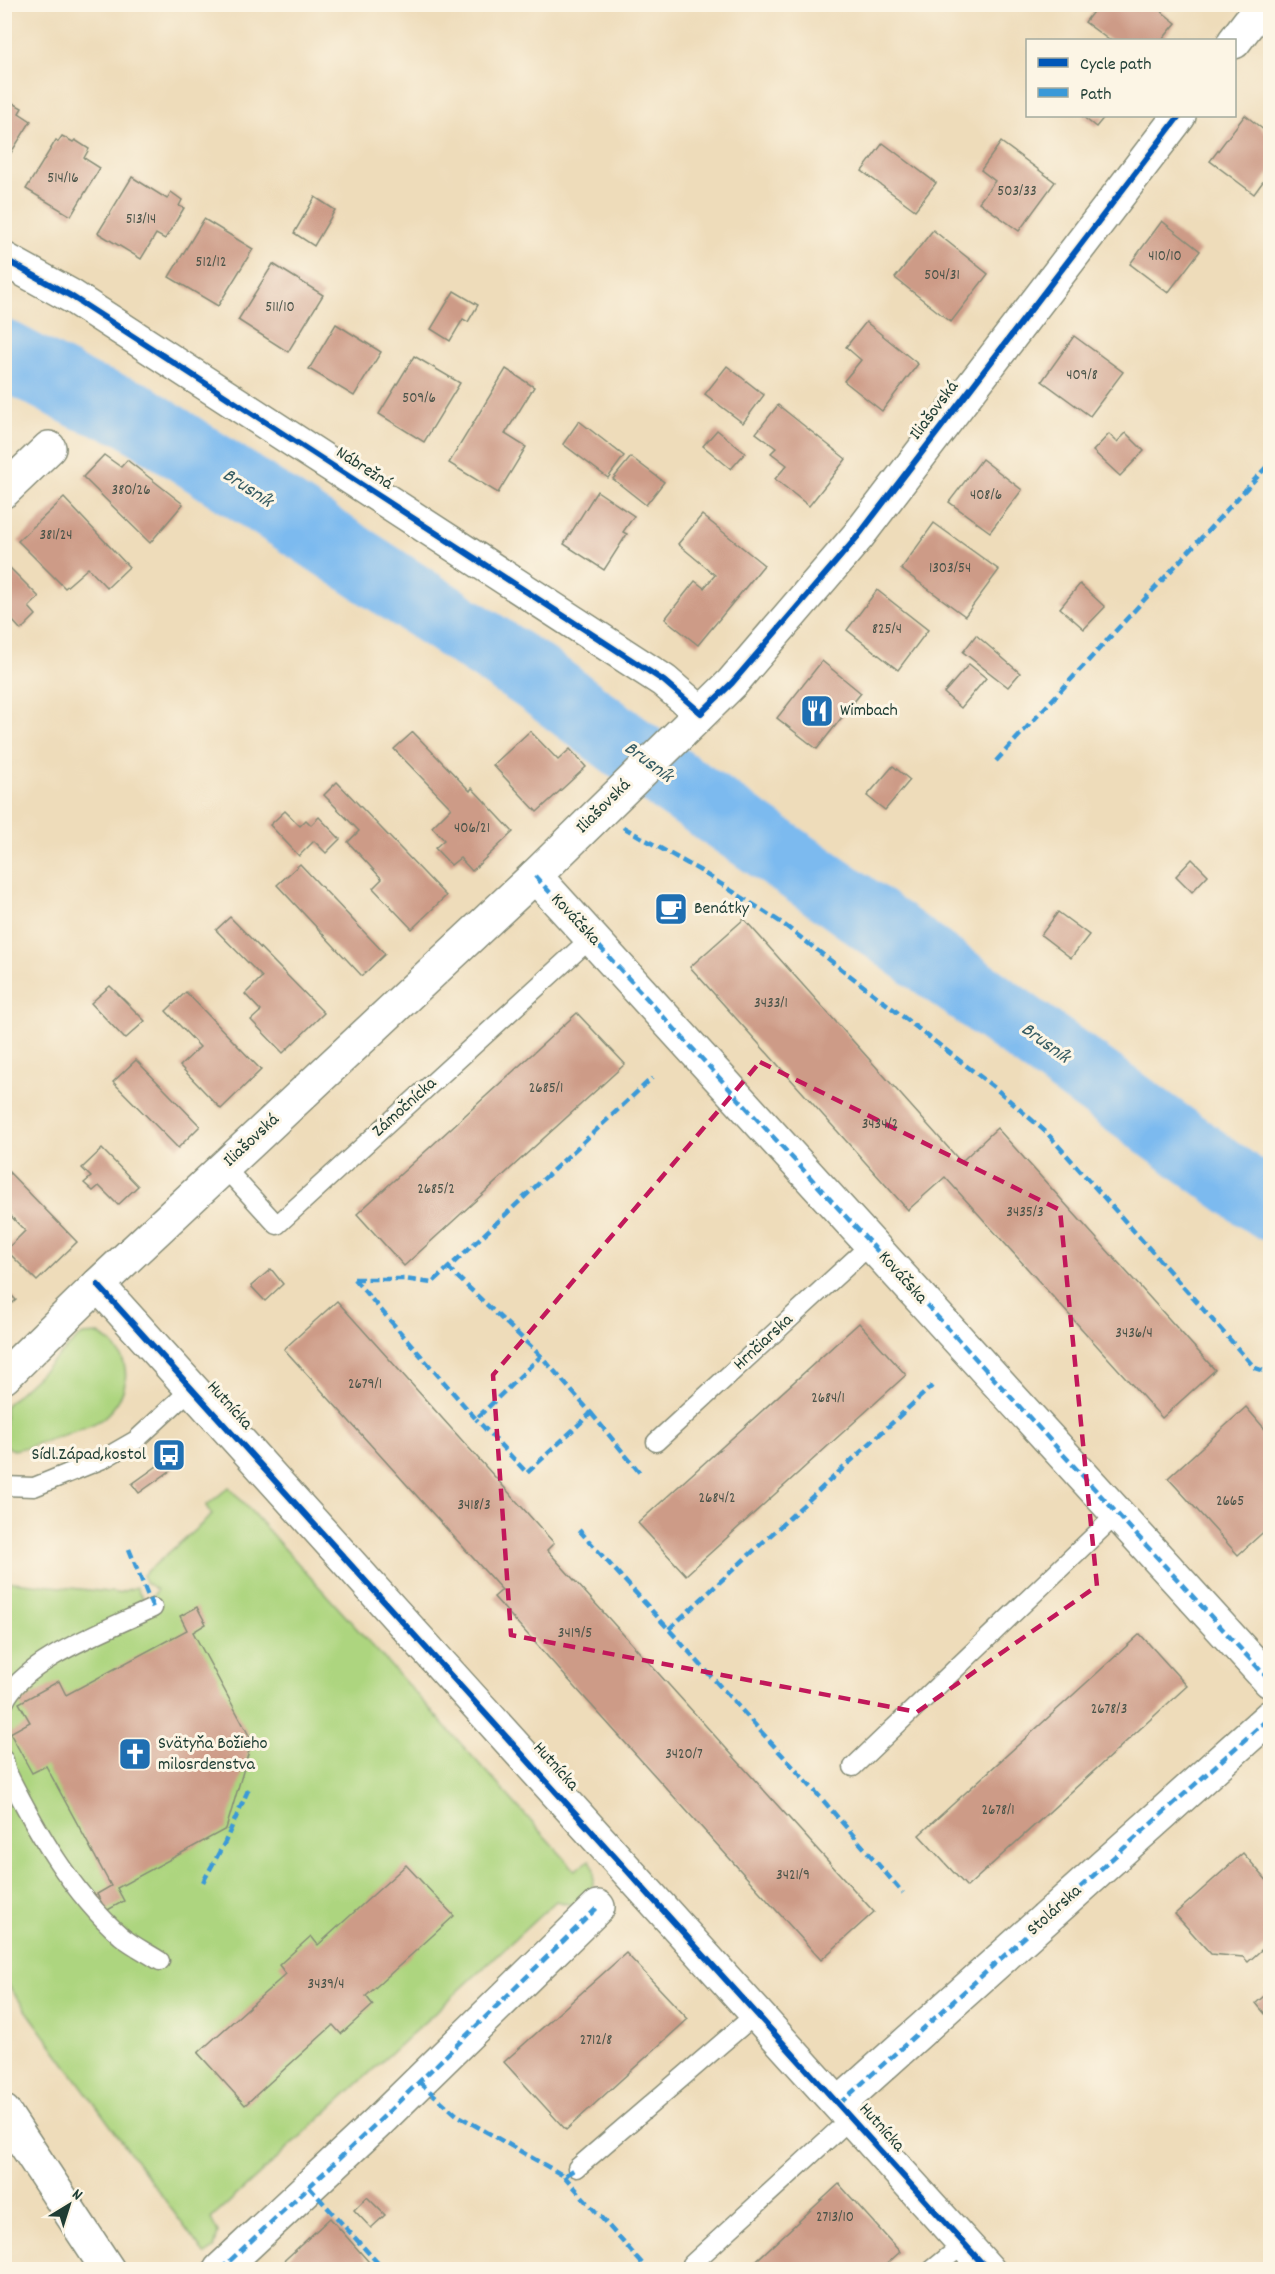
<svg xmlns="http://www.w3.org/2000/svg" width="1275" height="2274" font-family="Dekko,sans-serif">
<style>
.green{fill:#add57f;stroke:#66895a;stroke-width:1.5}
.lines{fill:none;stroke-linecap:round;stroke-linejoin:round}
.river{stroke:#7cbaef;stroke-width:68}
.building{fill:#cd9b87}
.lane-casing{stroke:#868c77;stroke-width:21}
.street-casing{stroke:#868c77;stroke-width:36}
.secondary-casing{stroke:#868c77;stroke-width:36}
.lane{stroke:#fff;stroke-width:18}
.street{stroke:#fff;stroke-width:33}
.secondary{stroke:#fff;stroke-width:33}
.quiet{stroke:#3a99d8;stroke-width:4.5;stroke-dasharray:9 4.5;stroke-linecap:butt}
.cycleway-casing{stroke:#fcf5e5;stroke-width:10}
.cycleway{stroke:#0057b8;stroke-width:6}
.marked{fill:none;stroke:#c2185b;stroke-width:4.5;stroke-dasharray:12 8;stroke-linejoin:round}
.labels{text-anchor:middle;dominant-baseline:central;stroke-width:6;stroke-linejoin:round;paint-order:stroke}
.number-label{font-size:15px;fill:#4a5449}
.street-label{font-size:18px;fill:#1f3d34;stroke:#fcf5e5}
.poi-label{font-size:18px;fill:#1f3d34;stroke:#fcf5e5;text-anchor:start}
.water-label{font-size:20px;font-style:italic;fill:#365c63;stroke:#fcf5e5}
</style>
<rect width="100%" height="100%" fill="#fcf5e5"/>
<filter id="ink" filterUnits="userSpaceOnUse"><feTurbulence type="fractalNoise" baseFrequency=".0167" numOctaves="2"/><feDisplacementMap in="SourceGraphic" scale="12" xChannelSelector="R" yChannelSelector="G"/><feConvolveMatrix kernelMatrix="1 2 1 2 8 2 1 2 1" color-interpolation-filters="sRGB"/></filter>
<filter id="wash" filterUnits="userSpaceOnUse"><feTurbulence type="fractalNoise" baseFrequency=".008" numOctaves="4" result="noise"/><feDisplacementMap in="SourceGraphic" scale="24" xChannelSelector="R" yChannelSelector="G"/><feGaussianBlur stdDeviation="1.35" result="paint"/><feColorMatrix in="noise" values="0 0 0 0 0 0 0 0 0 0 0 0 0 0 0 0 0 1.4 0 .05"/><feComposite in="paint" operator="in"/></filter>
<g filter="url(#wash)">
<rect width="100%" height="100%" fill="#eedcba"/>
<g class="green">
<path d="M99,1334C135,1356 133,1393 102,1419C92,1427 42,1442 27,1447L14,1450L5,1446V1406L78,1338L83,1335Z"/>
<path d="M229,1487L575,1870L590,1860C601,1880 589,1896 576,1911L572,1905L556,1901L211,2219L218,2233L214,2249L205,2255L5,1981L4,1581L118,1593L136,1587L147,1605L157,1590L145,1582L143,1575L212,1515L206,1506Z"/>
</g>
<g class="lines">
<path class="river" d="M4,354L85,397L132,414L537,679L671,780L837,894L1270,1207"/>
</g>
<g id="blocks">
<g class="building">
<path d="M1099,4H1152L1176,23L1162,40H1109L1085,22Z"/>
<path d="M4,98L22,108L19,113L31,121L4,164Z"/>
<path d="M1245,115L1270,135V172L1254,194L1210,161Z"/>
<path d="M1082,116H1105L1096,127Z"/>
<path d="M62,136L73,142L75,140L89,149L84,158L100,168L71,216L26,189L56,140L58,142Z"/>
<path d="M1001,142L1055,182L1019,231L979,202L995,181L981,170Z"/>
<path d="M883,143L936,183L915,210L862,171Z"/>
<path d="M132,177L167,199L171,192L182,200L179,206L184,208L165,239L156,234L141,259L98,233Z"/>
<path d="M315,197L335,210L314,246L294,233Z"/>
<path d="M204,219L253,249L218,306L169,277Z"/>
<path d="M1162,221L1200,251L1168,293L1130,264Z"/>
<path d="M933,230L988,274L951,322L895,278Z"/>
<path d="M273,264L323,295L288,352L238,320Z"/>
<path d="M454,291L478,305L468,322L463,319L450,341L431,329Z"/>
<path d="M866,322L918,364L882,411L844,381L861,360L846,347Z"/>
<path d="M336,324L381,352L354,396L309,369Z"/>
<path d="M1074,336L1123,372L1090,416L1042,381Z"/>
<path d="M414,356L460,383L424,442L379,414Z"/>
<path d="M727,366L764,395L743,423L705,394Z"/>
<path d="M506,369L534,387L505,434L526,447L498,493L449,463Z"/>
<path d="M778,405L846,459L809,506L775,479L787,465L771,453L776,448L756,433Z"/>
<path d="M579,421L624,456L608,478L563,444Z"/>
<path d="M717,430L745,453L731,469L703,446Z"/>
<path d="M1126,433L1144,451L1120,476L1093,451L1109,434L1117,442Z"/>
<path d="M104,455L121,467L127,460L183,504L150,543L83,477Z"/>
<path d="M631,457L664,482L646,505L613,479Z"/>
<path d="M982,459L1022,490L990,532L949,502Z"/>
<path d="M597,491L634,516L623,532L627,534L604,570L564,544Z"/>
<path d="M64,498L129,567L107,588L88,568L65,588L18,541Z"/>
<path d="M702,515L764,565L698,645L665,619L695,581L704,588L715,575L678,544Z"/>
<path d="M934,523L999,570L965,616L901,569Z"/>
<path d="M4,562L39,597L29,607L36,615L21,630L12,620L4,627Z"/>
<path d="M1080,584L1105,607L1084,629L1060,608Z"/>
<path d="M877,590L928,630L898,670L847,630Z"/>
<path d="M976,635L1020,673L1008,687L963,652Z"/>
<path d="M822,661L861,693L817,749L777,718Z"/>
<path d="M969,664L986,678L961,708L944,693Z"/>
<path d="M530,731L558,760L570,749L586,767L537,812L493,765Z"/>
<path d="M413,732L470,791L472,788L513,832L472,871L460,858L451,865L435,848L444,840L432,827L451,808L394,749Z"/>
<path d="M893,766L910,780L885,810L867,796Z"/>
<path d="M337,782L446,896L412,929L373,888L382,879L348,842L359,831L324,795Z"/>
<path d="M285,811L300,826L306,820L311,825L319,817L340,839L326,853L314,841L299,856L270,825Z"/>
<path d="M1192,859L1208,875L1192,892L1176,876Z"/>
<path d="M300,864L385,954L362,976L277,885Z"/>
<path d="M1058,912L1089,935L1071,958L1041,935Z"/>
<path d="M230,917L324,1013L283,1053L251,1020L261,1011L245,994L262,977L216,930Z"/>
<path d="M744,919L961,1162L997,1128L1215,1370L1162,1418L945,1177L908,1210L690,967Z"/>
<path d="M110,986L145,1021L125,1039L91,1003Z"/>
<path d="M186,992L261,1070L221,1109L180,1066L200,1047L166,1011Z"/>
<path d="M577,1013L625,1064L404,1266L357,1214Z"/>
<path d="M136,1060L200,1126L178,1148L113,1082Z"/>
<path d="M102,1149L138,1186L118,1205L99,1186L93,1191L84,1183L91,1177L82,1168Z"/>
<path d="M5,1168L77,1242L37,1281L6,1250L25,1231L5,1210Z"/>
<path d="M271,1269L283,1284L265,1301L251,1286Z"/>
<path d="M4,1288L16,1300L4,1311Z"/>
<path d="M337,1301L554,1543L547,1550L874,1912L821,1960L494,1597L502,1590L284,1349Z"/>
<path d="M859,1323L906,1375L686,1575L638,1523Z"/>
<path d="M1246,1407L1270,1435V1526L1238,1555L1168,1478Z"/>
<path d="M167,1459L174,1468L139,1493L132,1484Z"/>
<path d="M197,1607L206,1624L193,1632L252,1741L226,1829L117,1888L124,1901L106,1911L97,1894L111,1886L46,1766L32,1773L10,1733L30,1722L19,1703L59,1681L66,1695L187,1630L180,1616Z"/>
<path d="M1140,1634L1187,1686L967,1887L919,1835Z"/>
<path d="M1243,1853L1270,1884V1942L1248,1962L1243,1957L1211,1954L1175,1914Z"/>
<path d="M406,1865L454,1916L366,1996L373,2005L341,2034L333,2025L245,2105L198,2053L286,1974L279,1965L311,1936L318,1945Z"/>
<path d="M626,1953L688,2019L566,2130L504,2062Z"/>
<path d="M1270,1991V2020L1256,2003Z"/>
<path d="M839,2184L900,2252L880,2270H746Z"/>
<path d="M367,2197L385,2215L371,2228L354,2210Z"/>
<path d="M330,2218L376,2270H274Z"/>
</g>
</g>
</g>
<g filter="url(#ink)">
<use href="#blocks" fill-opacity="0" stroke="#868c77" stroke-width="1.5"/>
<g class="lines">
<defs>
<g id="lane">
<path d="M224,1167L277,1225L591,938"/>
<path d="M656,1442L871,1244"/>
<path d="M4,1486L34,1487L103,1459L136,1440L192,1388"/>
<path d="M4,1703C22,1660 112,1628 153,1608"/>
<path d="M4,1760L6,1770C36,1830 71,1892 121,1936C133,1946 148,1953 160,1961"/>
<path d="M853,1767L1117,1514"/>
<path d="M577,2168L757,2013"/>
<path d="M692,2264L851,2118"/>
<path d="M932,2270L965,2243"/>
</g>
<g id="street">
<path d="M4,259L71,296L664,681L701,713"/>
<path d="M4,491L49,448"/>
<path d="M535,876L1270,1681"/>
<path d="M98,1285L988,2270"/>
<path d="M839,2104L1270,1717"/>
<path d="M220,2270L377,2123L598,1907"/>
</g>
<g id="secondary">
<path d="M1234,42L1263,4"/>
<path d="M4,1377L98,1285L535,876L732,683L858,536L1179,116"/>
<path d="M4,2112L108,2270"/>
</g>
</defs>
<use href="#lane" class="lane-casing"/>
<use href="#street" class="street-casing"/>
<use href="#secondary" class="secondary-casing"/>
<use href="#lane" class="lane"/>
<use href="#street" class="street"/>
<use href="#secondary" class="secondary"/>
<g class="quiet">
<path d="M996,761L1270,463"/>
<path d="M623,827L699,870L782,923L995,1088L1047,1133L1255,1368L1270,1373"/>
<path d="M535,876L1270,1681"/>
<path d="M447,1267L541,1356L591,1413L527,1473L476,1419"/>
<path d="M354,1279H405L432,1283L652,1078"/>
<path d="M354,1279L476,1419L541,1356"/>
<path d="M591,1413L640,1473"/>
<path d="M579,1530L821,1798L903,1893"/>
<path d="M129,1549L153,1608"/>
<path d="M669,1629L932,1386"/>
<path d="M203,1882L225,1842L249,1788"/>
<path d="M419,2082L457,2115L564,2176L577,2168"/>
<path d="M839,2104L1270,1717"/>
<path d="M564,2176L648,2270"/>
<path d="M309,2187L384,2270"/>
<path d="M220,2270L377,2123L598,1907"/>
<path d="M687,2270L692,2264"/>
</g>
<defs>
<g id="cycleway">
<path d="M4,259L71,296L664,681L701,713L732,683L858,536L1179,116"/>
<path d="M98,1285L988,2270"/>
</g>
</defs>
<use href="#cycleway" class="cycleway-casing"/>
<use href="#cycleway" class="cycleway"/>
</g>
</g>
<path class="marked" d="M760,1062L1060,1210L1097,1586L917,1712L511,1635L493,1375Z"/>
<defs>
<symbol id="restaurant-square" viewBox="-11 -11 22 22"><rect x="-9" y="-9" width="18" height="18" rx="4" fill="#1f6fb2" stroke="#fcf5e5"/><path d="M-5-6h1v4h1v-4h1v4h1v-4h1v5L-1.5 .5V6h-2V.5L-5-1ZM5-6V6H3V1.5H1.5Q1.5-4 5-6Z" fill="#fff"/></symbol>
<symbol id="cafe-square" viewBox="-11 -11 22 22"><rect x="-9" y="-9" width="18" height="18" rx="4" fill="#1f6fb2" stroke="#fcf5e5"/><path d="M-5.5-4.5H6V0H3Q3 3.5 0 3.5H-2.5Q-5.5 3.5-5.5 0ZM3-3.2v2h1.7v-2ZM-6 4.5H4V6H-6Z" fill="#fff"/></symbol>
<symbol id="bus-square" viewBox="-11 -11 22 22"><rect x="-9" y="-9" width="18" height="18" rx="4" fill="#1f6fb2" stroke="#fcf5e5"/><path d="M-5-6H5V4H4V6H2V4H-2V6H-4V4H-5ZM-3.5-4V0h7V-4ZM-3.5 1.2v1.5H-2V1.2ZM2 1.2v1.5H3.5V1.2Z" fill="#fff"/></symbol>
<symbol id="church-square" viewBox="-11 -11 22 22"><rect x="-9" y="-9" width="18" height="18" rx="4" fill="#1f6fb2" stroke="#fcf5e5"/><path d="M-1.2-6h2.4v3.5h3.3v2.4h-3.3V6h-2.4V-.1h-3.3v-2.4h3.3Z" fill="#fff"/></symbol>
</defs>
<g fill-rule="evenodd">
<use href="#restaurant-square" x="798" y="692" width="38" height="38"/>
<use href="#cafe-square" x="652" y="890" width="38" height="38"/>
<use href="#bus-square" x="150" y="1436" width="38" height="38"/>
<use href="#church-square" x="116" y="1735" width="38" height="38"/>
</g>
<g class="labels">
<g class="number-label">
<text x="63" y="179">514/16</text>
<text x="1017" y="192">503/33</text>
<text x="141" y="220">513/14</text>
<text x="1165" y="257">410/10</text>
<text x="211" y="263">512/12</text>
<text x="942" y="276">504/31</text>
<text x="280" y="308">511/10</text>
<text x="1082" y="376">409/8</text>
<text x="419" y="399">509/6</text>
<text x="131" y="491">380/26</text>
<text x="986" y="496">408/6</text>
<text x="56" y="536">381/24</text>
<text x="950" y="569">1303/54</text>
<text x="887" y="630">825/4</text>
<text x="472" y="829">406/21</text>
<text x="771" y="1004">3433/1</text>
<text x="546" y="1089">2685/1</text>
<text x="880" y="1125">3434/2</text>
<text x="436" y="1190">2685/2</text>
<text x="1025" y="1213">3435/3</text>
<text x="1134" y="1334">3436/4</text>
<text x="365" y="1385">2679/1</text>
<text x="828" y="1399">2684/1</text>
<text x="717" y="1499">2684/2</text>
<text x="1230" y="1502">2665</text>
<text x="474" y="1506">3418/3</text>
<text x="575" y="1634">3419/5</text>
<text x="1109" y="1710">2678/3</text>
<text x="684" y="1755">3420/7</text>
<text x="998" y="1811">2678/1</text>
<text x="793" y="1876">3421/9</text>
<text x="326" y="1985">3439/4</text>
<text x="596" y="2041">2712/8</text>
<text x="835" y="2218">2713/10</text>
</g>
<g class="street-label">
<text transform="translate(935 411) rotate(-53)">Iliašovská</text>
<text transform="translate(364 469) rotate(33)">Nábrežná</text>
<text transform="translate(604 807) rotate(-45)">Iliašovská</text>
<text transform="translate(575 920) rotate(47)">Kováčska</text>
<text transform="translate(405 1108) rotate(-42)">Zámočnícka</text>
<text transform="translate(252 1141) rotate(-43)">Iliašovská</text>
<text transform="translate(902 1278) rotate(48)">Kováčska</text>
<text transform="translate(764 1343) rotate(-43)">Hrnčiarska</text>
<text transform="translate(229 1406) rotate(48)">Hutnícka</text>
<text transform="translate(555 1767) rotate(48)">Hutnícka</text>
<text transform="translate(1055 1911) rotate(-42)">Stolárska</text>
<text transform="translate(881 2128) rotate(48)">Hutnícka</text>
</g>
<g class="poi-label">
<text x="840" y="711">Wimbach</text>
<text x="694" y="909">Benátky</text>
<text x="146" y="1455" text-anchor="end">Sídl.Západ,kostol</text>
<text x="158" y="1744">Svätyňa Božieho<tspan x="158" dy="21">milosrdenstva</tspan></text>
</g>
<g class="water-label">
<text transform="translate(247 489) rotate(33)">Brusník</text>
<text transform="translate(648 763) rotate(37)">Brusník</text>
<text transform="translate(1045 1044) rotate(36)">Brusník</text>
</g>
</g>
<rect width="1275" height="2274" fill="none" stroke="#fcf5e5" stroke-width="24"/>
<rect x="1026" y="39" width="210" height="78" fill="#fcf5e5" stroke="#a4ab9e" stroke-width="1.5"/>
<rect x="1038" y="58" width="30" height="9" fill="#0057b8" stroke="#a4ab9e" stroke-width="1.5"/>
<text x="1080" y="69" font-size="18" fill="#1f3d34">Cycle path</text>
<rect x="1038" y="88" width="30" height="9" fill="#3a99d8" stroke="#a4ab9e" stroke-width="1.5"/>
<text x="1080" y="99" font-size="18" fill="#1f3d34">Path</text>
<g transform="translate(69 2205) rotate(38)" stroke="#fcf5e5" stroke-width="4.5" paint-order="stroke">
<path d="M0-4.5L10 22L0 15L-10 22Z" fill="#1f3d34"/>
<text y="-9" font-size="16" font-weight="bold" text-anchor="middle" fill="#1f3d34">N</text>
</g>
</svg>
